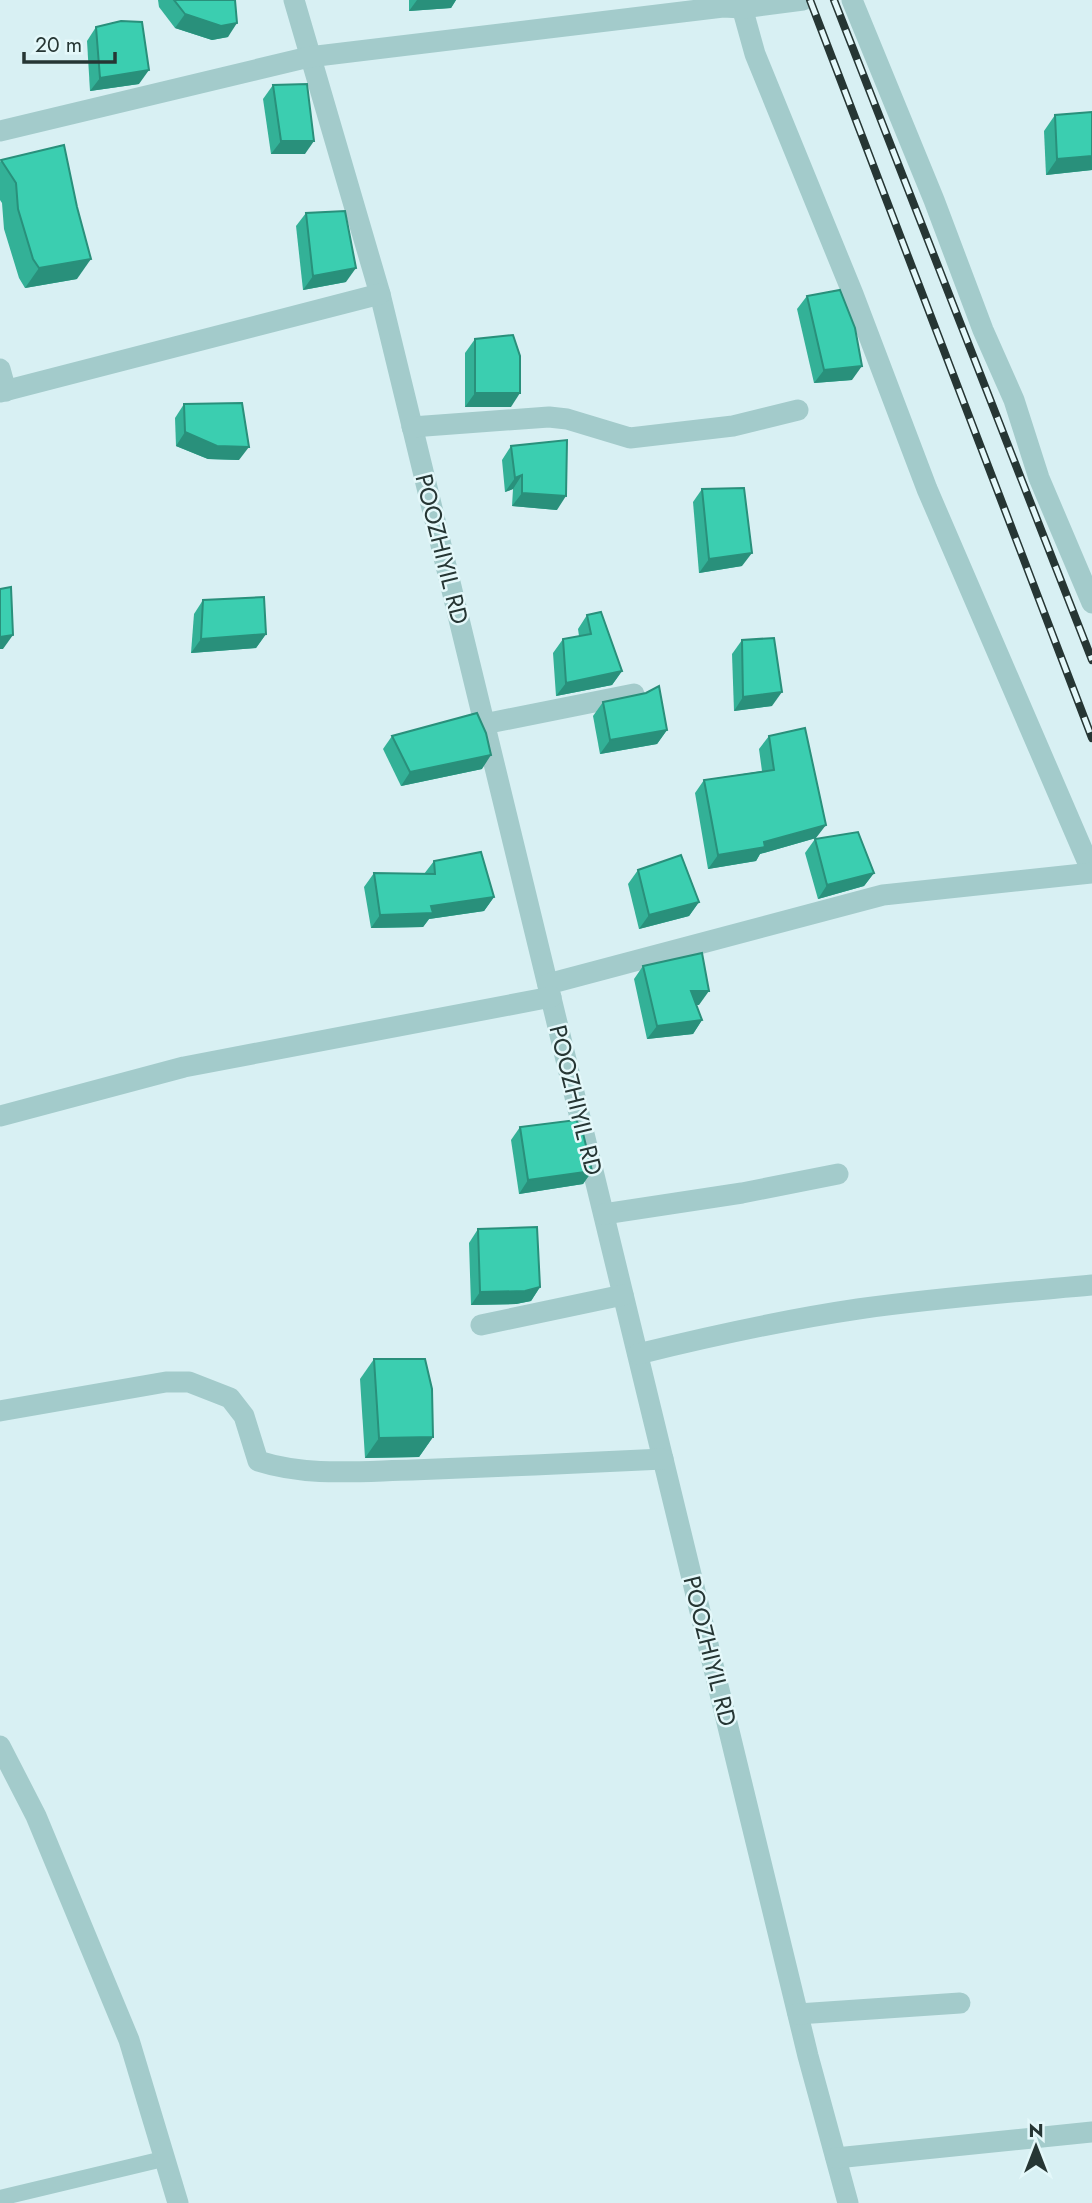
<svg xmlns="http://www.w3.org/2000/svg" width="1092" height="2203" font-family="Jost,sans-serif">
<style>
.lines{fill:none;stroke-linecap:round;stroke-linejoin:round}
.lane{stroke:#a3cbcb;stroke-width:16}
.street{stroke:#a3cbcb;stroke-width:21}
.rail-casing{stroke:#263634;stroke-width:8}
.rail{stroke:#e4f8fa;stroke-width:5;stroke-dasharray:16;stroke-linecap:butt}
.wall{fill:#33b197}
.shaded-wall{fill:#29907b}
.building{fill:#3bceb0;stroke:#29907b;stroke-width:2}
.labels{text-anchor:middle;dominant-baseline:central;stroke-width:5;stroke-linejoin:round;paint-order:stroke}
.street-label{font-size:24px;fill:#263634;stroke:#e4f8fa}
</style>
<rect width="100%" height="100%" fill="#d8f0f3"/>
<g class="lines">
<path class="lane" d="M0,2198L163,2159"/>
<g class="street">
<path d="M294,0L380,294L808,2056L848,2203"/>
<path d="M740,0L755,54L853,294L927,489L1092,872"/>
<path d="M852,0L934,200L983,330L1014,400L1039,478L1092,603"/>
<path d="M0,131L309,57L723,7L743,8L803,0"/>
<path d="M0,369L6,391"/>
<path d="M0,392L380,294"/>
<path d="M412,427L549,417L567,419L630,438L733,426L798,410"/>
<path d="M484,724L634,694"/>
<path d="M548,984L883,895L1092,873"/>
<path d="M0,1116L184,1067L551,997"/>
<path d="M604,1214L742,1193L838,1174"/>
<path d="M481,1325L623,1295"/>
<path d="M638,1354C711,1336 784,1320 858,1309C936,1298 1014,1292 1092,1285"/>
<path d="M0,1411L166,1382H189L230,1398L244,1416L258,1461C308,1477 360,1471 412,1470C496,1467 579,1463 663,1459"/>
<path d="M0,1746L36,1816L129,2040L178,2203"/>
<path d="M798,2014L960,2003"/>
<path d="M836,2158L1092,2132"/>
</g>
<defs>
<g id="rail">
<path d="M810,0L1092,738"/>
<path d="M834,0L1092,660"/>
</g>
</defs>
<use href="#rail" class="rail-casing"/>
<use href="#rail" class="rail"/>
</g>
<g class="wall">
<path d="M158,0H235L228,37L212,40L175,28L159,7Z"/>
<path d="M409,0H456L451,8L409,11Z"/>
<path d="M96,27L139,84L90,91L87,41Z"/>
<path d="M273,85L305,154H271L263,99Z"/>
<path d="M1092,112V170L1046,175L1044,131L1055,115Z"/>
<path d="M1,160L77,279L25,288L19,278L4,229L2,203L0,200V162Z"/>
<path d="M306,213L346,282L303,290L296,226Z"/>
<path d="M807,296L852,380L814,383L797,309Z"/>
<path d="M475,339L511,407H465V353Z"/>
<path d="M184,404L239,460L208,459L176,446L175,418Z"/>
<path d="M511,446L557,510L512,506L513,489L505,492L502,460Z"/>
<path d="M702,489L742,566L699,573L693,502Z"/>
<path d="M203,600L266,634L256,648L191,653L194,614Z"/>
<path d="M587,615L622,671L612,685L556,696L553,653L563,639L579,636L578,629Z"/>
<path d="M742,640L772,706L734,711L732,654Z"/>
<path d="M603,702L667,730L657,744L600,754L593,716Z"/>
<path d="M392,736L482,769L401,786L383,749Z"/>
<path d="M769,736L816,838L760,854L756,861L708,869L695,793L704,780L762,771L759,749Z"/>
<path d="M815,839L874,873L864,886L818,899L805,853Z"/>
<path d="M434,861L494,897L484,911L429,919L423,927L371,928L364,887L374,873L424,874Z"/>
<path d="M638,870L699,902L689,916L639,929L628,884Z"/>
<path d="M643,966L699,1005H696L702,1020L693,1034L647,1039L634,979Z"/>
<path d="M520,1127L592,1171L583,1184L519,1194L511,1140Z"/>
<path d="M478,1229L540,1287L531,1301L516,1304L471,1305L469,1243Z"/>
<path d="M374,1359L433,1437L419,1457L365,1458L360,1379Z"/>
</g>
<g class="shaded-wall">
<path d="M417,0H456L451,8L409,11Z"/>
<path d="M185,14L237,23L228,37L212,40L175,28Z"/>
<path d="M149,70L139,84L90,91L100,78Z"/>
<path d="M281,141H314L305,154H271Z"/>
<path d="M1092,156V170L1046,175L1057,159Z"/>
<path d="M91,259L77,279L25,288L39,268Z"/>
<path d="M356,268L346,282L303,290L313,276Z"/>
<path d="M862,366L852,380L814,383L824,370Z"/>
<path d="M475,393H520L511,407H465Z"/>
<path d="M185,432L249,447L239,460L208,459L176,446Z"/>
<path d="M522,475L513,489L505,492L515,478Z"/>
<path d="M522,493L566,496L557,510L512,506Z"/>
<path d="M752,553L742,566L699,573L709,559Z"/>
<path d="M266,634L256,648L191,653L201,639Z"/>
<path d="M13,635L3,649H0V637Z"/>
<path d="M622,671L612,685L556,696L566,683Z"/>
<path d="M782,692L772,706L734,711L743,697Z"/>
<path d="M667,730L657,744L600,754L610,740Z"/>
<path d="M491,755L482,769L401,786L410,772Z"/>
<path d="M826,825L816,838L760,854L756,861L708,869L718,855Z"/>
<path d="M874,873L864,886L818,899L827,885Z"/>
<path d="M494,897L484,911L429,919L423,927L371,928L380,915L431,906Z"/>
<path d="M699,902L689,916L639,929L649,915Z"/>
<path d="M691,991H709L699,1005H681Z"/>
<path d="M702,1020L693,1034L647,1039L657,1026Z"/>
<path d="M592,1171L583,1184L519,1194L528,1180Z"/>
<path d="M540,1287L531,1301L516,1304L471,1305L480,1292Z"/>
<path d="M433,1437L419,1457L365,1458L379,1438Z"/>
</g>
<g class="building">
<path d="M174,0H235L237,23L221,26L185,14Z"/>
<path d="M121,21L142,22L149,70L100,78L96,27Z"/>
<path d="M307,84L314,141H281L273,85Z"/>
<path d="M1092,112V156L1057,159L1055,115Z"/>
<path d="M64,145L77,207L91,259L39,268L33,259L18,209L16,183L1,160Z"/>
<path d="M345,211L356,268L313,276L306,213Z"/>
<path d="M840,290L855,328L862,366L824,370L807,296Z"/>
<path d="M513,335L520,356V393H475V339Z"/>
<path d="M242,403L249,447L217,446L185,432L184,404Z"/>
<path d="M567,440L566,496L522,493V475L515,478L511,446Z"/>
<path d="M744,488L752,553L709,559L702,489Z"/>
<path d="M11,587L13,635L0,637V589Z"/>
<path d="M264,597L266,634L201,639L203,600Z"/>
<path d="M601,612L622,671L566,683L563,639L591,634L587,615Z"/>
<path d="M774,638L782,692L743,697L742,640Z"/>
<path d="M659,686L667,730L610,740L603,702L646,693Z"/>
<path d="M477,713L486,733L491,755L410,772L392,736Z"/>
<path d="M805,728L826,825L764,842L765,847L718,855L704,780L774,770L769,736Z"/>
<path d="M858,832L874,873L827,885L815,839Z"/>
<path d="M481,852L494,897L431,906L433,913L380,915L374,873L435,874L434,861Z"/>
<path d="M681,855L699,902L649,915L638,870Z"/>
<path d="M702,953L709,991H691L702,1020L657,1026L643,966Z"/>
<path d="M576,1120L582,1129L592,1171L528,1180L520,1127Z"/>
<path d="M537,1227L540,1287L525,1291L480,1292L478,1229Z"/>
<path d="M374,1359H425L432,1389L433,1437L379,1438Z"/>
</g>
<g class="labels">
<g class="street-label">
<text transform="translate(442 549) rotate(76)">POOZHIYIL RD</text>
<text transform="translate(576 1100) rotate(76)">POOZHIYIL RD</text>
<text transform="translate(710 1651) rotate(76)">POOZHIYIL RD</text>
</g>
</g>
<g transform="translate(1036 2147)" stroke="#e4f8fa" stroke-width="5" paint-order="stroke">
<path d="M0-5L12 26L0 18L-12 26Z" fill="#263634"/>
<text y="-10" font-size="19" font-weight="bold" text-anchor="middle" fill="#263634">N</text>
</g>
<path d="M24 52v10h91v-10" fill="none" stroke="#263634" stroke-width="3.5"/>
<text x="35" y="52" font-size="21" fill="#263634" stroke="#e4f8fa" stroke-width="5" paint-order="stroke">20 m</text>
</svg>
